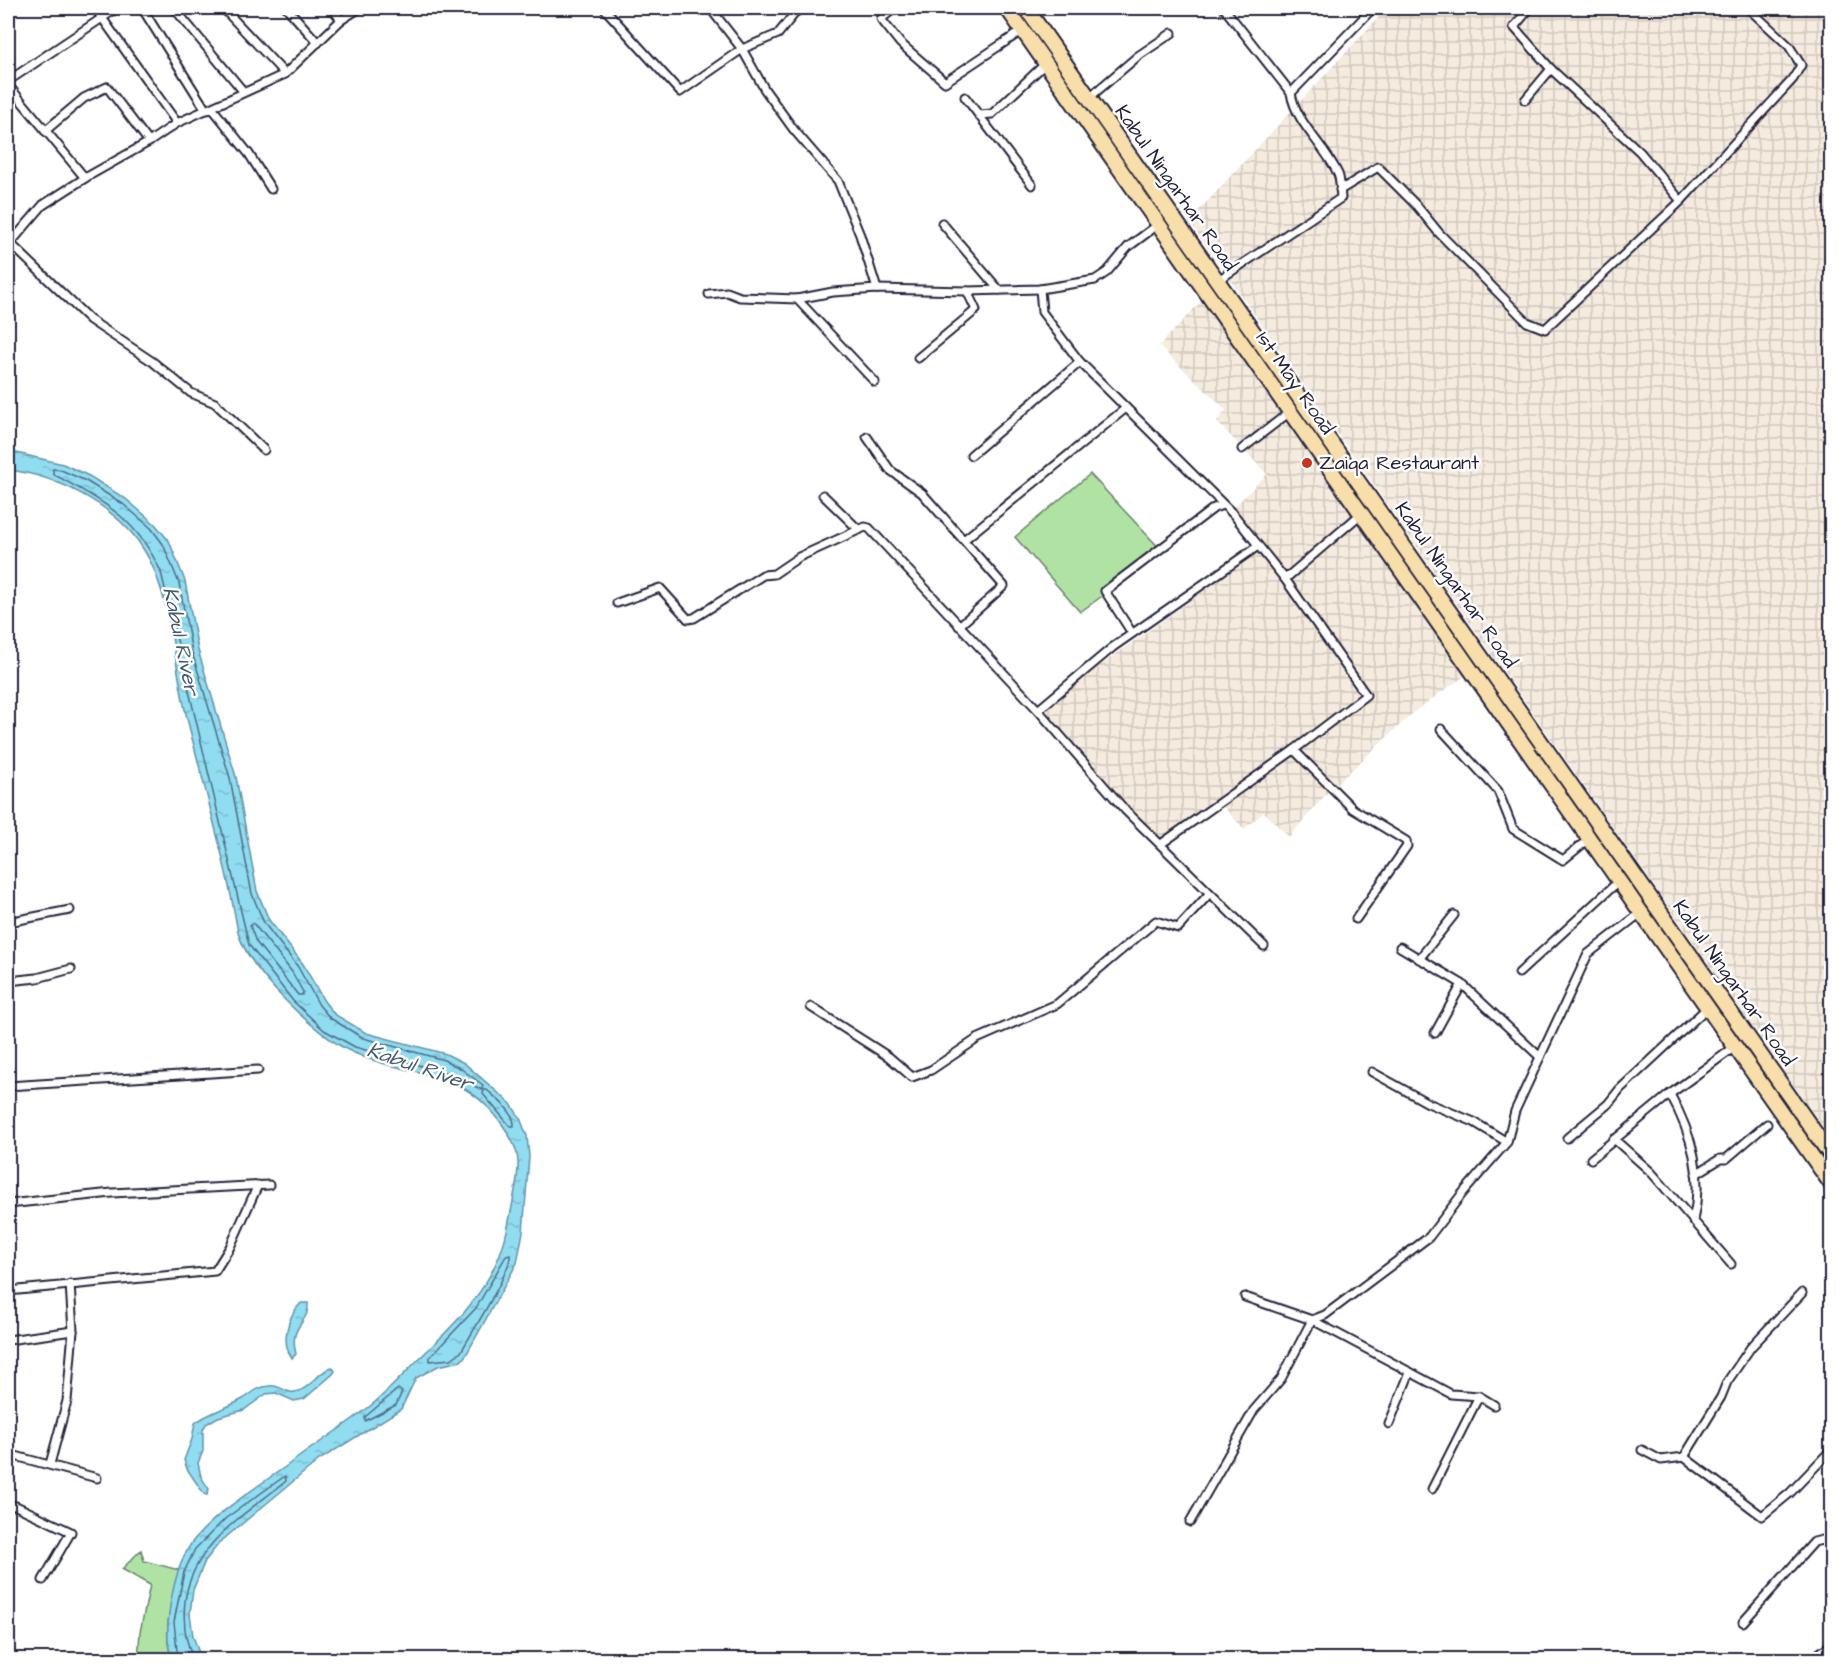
<svg xmlns="http://www.w3.org/2000/svg" width="1839" height="1667" font-family="'Architects Daughter',sans-serif">
<style>
.industrial{fill:url(#industrial-grid)}
.green{fill:#b0e3a3;stroke:#69826f;stroke-width:1.5}
.water{fill:url(#water-ripples);stroke:#6492a8;stroke-width:1.5}
.lines{fill:none;stroke-linecap:round;stroke-linejoin:round}
.shore{stroke:#4e6c83;stroke-width:1.5}
.street-casing{stroke:#22223b;stroke-width:11}
.highway-casing{stroke:#22223b;stroke-width:18}
.street{stroke:#fff;stroke-width:7}
.highway{stroke:#f8deab;stroke-width:14}
.poi-dot{fill:#c8321e;stroke:#fff;stroke-width:2}
.labels{text-anchor:middle;dominant-baseline:central;stroke-width:5;stroke-linejoin:round;paint-order:stroke}
.street-label{font-size:20px;fill:#22223b;stroke:#fff}
.poi-label{font-size:20px;fill:#22223b;stroke:#fff;text-anchor:start}
.water-label{font-size:21px;font-style:italic;fill:#435a71;stroke:#fff}
</style>
<defs>
<pattern id="industrial-grid" width="8" height="8" patternUnits="userSpaceOnUse" patternTransform="scale(1.5)"><rect width="8" height="8" fill="#f5ebde"/><path d="M0 4h8M4 0v8" fill="none" stroke="#d2c9bf"/></pattern>
<pattern id="water-ripples" width="26" height="14" patternUnits="userSpaceOnUse" patternTransform="scale(1.5)"><rect width="26" height="14" fill="#90dcf0"/><path d="M2 4q2-2 4 0t4 0M15 11q2-2 4 0t4 0" fill="none" stroke="#7cbccf"/></pattern>
</defs>
<rect width="100%" height="100%" fill="#fff"/>
<filter id="ink" filterUnits="userSpaceOnUse"><feTurbulence type="fractalNoise" baseFrequency=".0167" numOctaves="2"/><feDisplacementMap in="SourceGraphic" scale="12" xChannelSelector="R" yChannelSelector="G"/><feConvolveMatrix kernelMatrix="1 2 1 2 8 2 1 2 1" color-interpolation-filters="sRGB"/></filter>
<g filter="url(#ink)">
<g class="industrial">
<path d="M1387,8H1831V1139L1189,221Z"/>
<path d="M1208,294L1473,670L1415,711L1327,793L1289,837L1264,812L1244,829L1218,801L1161,844L1144,829L1038,710L1261,550L1232,509L1267,474L1217,422L1226,410L1159,346Z"/>
</g>
<g class="green">
<path d="M1090,474L1163,552L1080,612L1015,537Z"/>
<path d="M141,1550L144,1561L179,1570C173,1599 161,1631 172,1659H138L140,1632L150,1585L122,1569Z"/>
</g>
<g class="water">
<path d="M8,451L63,464L89,476L126,499L155,524L169,541L185,581L198,650L236,777L257,891L269,920L303,964L324,1001L334,1014L366,1033L446,1054L464,1063L511,1104L520,1118L527,1136L529,1157L523,1232L517,1263L466,1355L461,1361L438,1366L416,1378L401,1409L319,1460L220,1542L205,1561L193,1590L190,1614L193,1636L201,1659H172C161,1630 174,1567 193,1541C218,1511 254,1489 285,1467C313,1446 342,1428 369,1407C389,1391 406,1371 425,1353C453,1326 481,1298 497,1261C506,1242 509,1221 513,1201C515,1190 518,1177 518,1166C519,1150 510,1136 502,1124C459,1064 410,1079 352,1052C316,1036 248,970 238,932C225,858 204,787 186,714C174,664 171,590 142,547C115,505 56,475 8,470Z"/>
<path d="M301,1303H308C310,1324 288,1324 296,1354L292,1358C280,1342 288,1316 301,1303Z"/>
<path d="M332,1367L335,1371L333,1374L304,1399L294,1401L276,1393L266,1394L244,1410L218,1417L206,1424L203,1430V1451L198,1463L201,1477L209,1489L207,1495L204,1494L187,1469L184,1460L192,1439L195,1423C210,1412 225,1409 241,1400C251,1395 256,1387 269,1386C281,1384 287,1396 299,1391C313,1386 319,1371 332,1367Z"/>
</g>
<g class="lines">
<g class="shore">
<path d="M53,469L61,470L86,481L123,504L151,528L163,544L179,583L192,652L230,778L252,894L264,923L298,967L319,1005L330,1018L363,1038L444,1060L460,1068L483,1085L482,1090L454,1075L355,1047L324,1030L293,1001L249,945L161,572C136,517 104,502 53,474Z"/>
<path d="M253,923L292,972L303,992L302,995H298L256,942L250,926Z"/>
<path d="M484,1090H487C497,1099 515,1112 514,1126H510L483,1094Z"/>
<path d="M510,1255C513,1268 470,1335 461,1352L451,1359L430,1361V1357L476,1308L506,1256Z"/>
<path d="M398,1389L402,1392L396,1405L365,1421V1417Z"/>
<path d="M178,1660L174,1622L184,1572L195,1549L226,1518L285,1476L286,1481C245,1515 193,1543 185,1601C183,1620 185,1642 194,1660"/>
</g>
<defs>
<g id="street">
<path d="M95,8L177,123"/>
<path d="M142,8L206,110L213,109L249,154L271,189"/>
<path d="M174,8L243,91"/>
<path d="M287,8L318,43"/>
<path d="M332,8L341,20"/>
<path d="M604,8L680,92L742,49L778,34L799,8"/>
<path d="M710,8L742,49L765,90L794,130L838,181L860,235L877,289"/>
<path d="M895,8L881,19L900,43L945,82L1023,30"/>
<path d="M1224,8L1291,93"/>
<path d="M1530,8L1514,27L1551,69L1640,152L1681,201"/>
<path d="M285,74L341,20L360,8"/>
<path d="M8,81L117,8"/>
<path d="M8,85L85,178"/>
<path d="M965,97L1032,185"/>
<path d="M1090,97L1138,56L1172,33"/>
<path d="M1525,100L1551,69"/>
<path d="M980,115L992,114L1047,62"/>
<path d="M45,131L84,98L107,87L149,142"/>
<path d="M1340,190L1378,167L1416,205L1439,233L1527,322L1545,329L1681,201L1793,79L1801,65L1789,46L1748,8"/>
<path d="M942,223L999,290"/>
<path d="M8,241L90,320L153,362L191,393L215,403L264,450"/>
<path d="M8,246L43,205L85,178L149,142L177,123L285,74L223,8"/>
<path d="M1217,281L1341,198C1340,190 1341,181 1338,174C1325,145 1296,124 1291,93L1373,8"/>
<path d="M1040,289L1042,312L1080,362L1234,515L1285,579L1366,695L1294,750L1161,844"/>
<path d="M709,294L727,292L740,297L797,299L833,292L877,289L967,291L1040,289L1095,280L1107,272L1128,247L1159,224"/>
<path d="M797,299L875,382"/>
<path d="M918,358L976,310L967,291"/>
<path d="M867,437L890,470L922,493L1004,586L959,626"/>
<path d="M1242,449L1291,411"/>
<path d="M971,455L1080,362"/>
<path d="M823,495L859,530"/>
<path d="M965,539L1126,408"/>
<path d="M1285,579L1362,513"/>
<path d="M617,603L660,588L688,619L694,618L763,575L774,574L799,557L865,527L869,528L1038,710L1125,810L1264,946"/>
<path d="M1132,633L1105,591L1214,508L1223,505"/>
<path d="M1038,710L1113,647L1258,546"/>
<path d="M1441,729L1498,791L1513,829L1563,860L1590,838"/>
<path d="M1294,750L1353,809L1406,841L1407,846L1356,919"/>
<path d="M8,922L70,910"/>
<path d="M1400,947L1462,984L1540,1057"/>
<path d="M1419,959L1454,915"/>
<path d="M1519,973L1620,880"/>
<path d="M8,981L37,978L71,969"/>
<path d="M811,1007L889,1057L912,1077L931,1070L977,1039L1057,1004L1156,921L1178,928L1209,894"/>
<path d="M1435,1033L1462,984"/>
<path d="M1372,1072L1428,1103L1474,1122L1507,1142"/>
<path d="M8,1086L258,1070"/>
<path d="M1670,1094C1692,1135 1704,1174 1693,1221"/>
<path d="M1567,1138L1608,1104L1620,1089L1708,1007"/>
<path d="M1614,1139L1651,1172L1731,1264"/>
<path d="M1591,1159L1670,1094L1736,1046"/>
<path d="M1696,1174L1720,1159H1726L1767,1124"/>
<path d="M8,1204L112,1193L269,1185"/>
<path d="M8,1291L215,1271L230,1247L258,1185"/>
<path d="M1245,1297L1312,1320L1410,1372L1389,1424"/>
<path d="M8,1340L73,1331"/>
<path d="M1410,1372L1451,1394L1479,1396L1494,1405"/>
<path d="M1642,1450L1661,1460L1684,1457L1721,1397L1727,1382L1751,1347L1802,1293"/>
<path d="M8,1454L97,1478"/>
<path d="M1684,1457L1762,1516L1790,1493L1832,1449"/>
<path d="M50,1464L67,1401L73,1331L70,1284"/>
<path d="M1432,1489L1479,1396"/>
<path d="M8,1505L16,1506L71,1532L43,1580"/>
<path d="M1190,1522L1254,1410L1281,1379L1312,1320L1325,1315L1429,1237L1462,1194L1507,1142L1515,1111L1588,954L1642,912"/>
<path d="M1743,1622L1814,1542L1822,1540L1832,1547"/>
<path d="M1810,1660L1832,1644"/>
</g>
<g id="highway">
<path d="M1007,8L1832,1185"/>
<path d="M1026,8L1832,1157"/>
</g>
</defs>
<use href="#street" class="street-casing"/>
<use href="#highway" class="highway-casing"/>
<use href="#street" class="street"/>
<use href="#highway" class="highway"/>
</g>
</g>
<circle class="poi-dot" cx="1307" cy="463" r="6"/>
<g class="labels">
<g class="street-label">
<text transform="translate(1176 188) rotate(55)">Kabul Ningarhar Road</text>
<text transform="translate(1295 383) rotate(55)">1st May Road</text>
<text transform="translate(1456 585) rotate(55)">Kabul Ningarhar Road</text>
<text transform="translate(1734 983) rotate(55)">Kabul Ningarhar Road</text>
</g>
<g class="poi-label">
<text x="1319" y="463">Zaiqa Restaurant</text>
</g>
<g class="water-label">
<text transform="translate(181 641) rotate(78)">Kabul River</text>
<text transform="translate(420 1067) rotate(19)">Kabul River</text>
</g>
</g>
<rect width="1839" height="1667" fill="none" stroke="#fff" stroke-width="30"/>
<rect x="15" y="15" width="1809" height="1637" fill="none" stroke="#22223b" stroke-width="2" filter="url(#ink)"/>
</svg>
